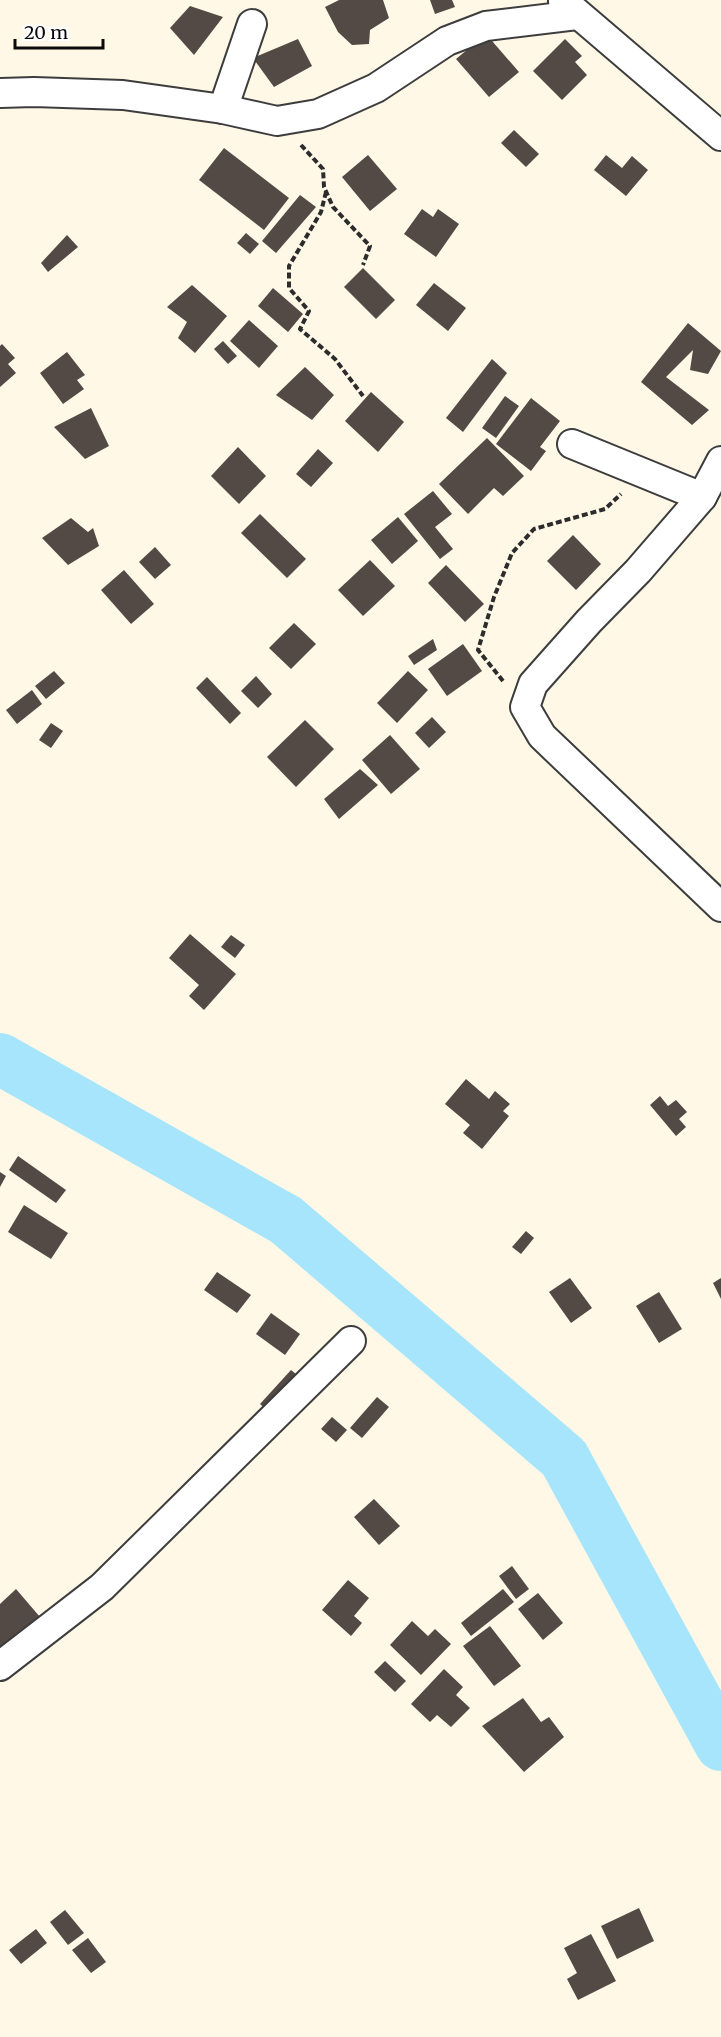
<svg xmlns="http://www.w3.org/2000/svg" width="721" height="2037" font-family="Merriweather,serif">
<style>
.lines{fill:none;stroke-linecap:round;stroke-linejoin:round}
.river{stroke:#a6e5fb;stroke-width:52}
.building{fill:#534945}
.street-casing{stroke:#3d3d3d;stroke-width:32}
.path{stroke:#2c2c2c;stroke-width:4;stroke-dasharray:6 3;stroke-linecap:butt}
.street{stroke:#fff;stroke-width:28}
</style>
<rect width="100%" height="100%" fill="#fff8e7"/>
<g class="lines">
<path class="river" d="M0,1059L286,1220L564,1458L721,1745"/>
</g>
<g class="building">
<path d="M339,0H383L389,18L370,30L369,44L352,45L338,32L325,7Z"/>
<path d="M430,0H452L455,7L435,14Z"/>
<path d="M190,6L223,17L194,55L170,28Z"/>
<path d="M486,34L519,72L489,97L456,59Z"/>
<path d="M298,39L312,66L274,87L253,58Z"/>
<path d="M565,39L582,56L575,62L587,75L562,100L533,71Z"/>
<path d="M514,130L539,154L526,167L501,143Z"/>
<path d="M224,148L289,198L264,230L199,180Z"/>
<path d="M368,155L397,189L370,211L342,177Z"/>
<path d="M606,155L622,168L632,156L648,170L626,196L594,170Z"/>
<path d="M300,195L316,207L276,253L262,241Z"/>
<path d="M422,209L433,217L438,209L459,224L436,257L404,234Z"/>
<path d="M246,233L259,244L250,254L237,243Z"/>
<path d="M67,235L78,247L48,272L41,263Z"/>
<path d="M363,268L395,300L376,319L344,287Z"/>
<path d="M434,283L466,308L448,331L416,305Z"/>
<path d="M192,285L227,316L195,353L178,338L187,322L167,307Z"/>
<path d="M273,288L303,314L288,332L258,306Z"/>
<path d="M249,320L278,346L259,368L230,341Z"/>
<path d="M688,323L721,351L708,374L690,370L693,350L666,377L709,410L692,425L641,382Z"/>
<path d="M223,341L237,356L228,364L214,349Z"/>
<path d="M2,344L15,358L8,364L16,373L0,387V346Z"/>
<path d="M67,352L85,375L77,380L84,389L63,404L40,373Z"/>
<path d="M492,359L507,373L463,432L446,418Z"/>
<path d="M305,367L334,395L312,420L276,395Z"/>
<path d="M371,392L404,422L378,452L345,421Z"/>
<path d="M505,396L519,406L496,438L482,428Z"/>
<path d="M531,398L560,421L540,447L546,451L531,471L496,444Z"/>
<path d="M91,408L109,446L85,459L54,427Z"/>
<path d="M487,438L524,476L503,496L494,488L468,514L439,484Z"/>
<path d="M238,447L266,476L239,504L211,476Z"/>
<path d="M318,449L333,463L311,487L296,474Z"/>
<path d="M433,491L452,514L435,527L453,549L440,559L404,514Z"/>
<path d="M260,514L306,559L287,578L241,533Z"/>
<path d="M398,517L418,541L392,564L371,540Z"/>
<path d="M71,518L88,532L93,528L99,546L68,565L42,538Z"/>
<path d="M573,535L601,564L576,590L547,561Z"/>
<path d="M155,547L171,565L155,579L139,562Z"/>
<path d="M370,560L395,586L363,616L338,590Z"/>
<path d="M446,565L484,604L465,622L428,583Z"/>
<path d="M124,570L154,604L131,624L101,590Z"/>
<path d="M294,623L316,644L291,669L269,648Z"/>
<path d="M433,639L437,650L414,665L408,656Z"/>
<path d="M463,644L482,671L447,696L428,669Z"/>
<path d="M54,671L65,683L46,699L35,686Z"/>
<path d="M408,671L428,690L397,723L377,703Z"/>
<path d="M256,676L272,694L258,708L241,691Z"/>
<path d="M207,677L241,713L230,724L196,688Z"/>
<path d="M32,690L42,704L17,724L6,710Z"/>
<path d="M432,717L446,732L429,748L415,733Z"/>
<path d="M305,720L334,749L296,787L267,757Z"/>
<path d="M51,723L63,731L51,748L39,740Z"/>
<path d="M390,735L420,769L391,794L362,760Z"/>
<path d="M360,769L378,785L339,819L324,799Z"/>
<path d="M190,934L236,974L204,1010L189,996L199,985L169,958Z"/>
<path d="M231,935L245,945L235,958L221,947Z"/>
<path d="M466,1079L489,1099L495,1091L510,1104L503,1111L509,1116L482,1149L463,1133L470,1125L445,1104Z"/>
<path d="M660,1096L668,1106L676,1100L687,1112L679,1119L686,1127L676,1136L650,1105Z"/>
<path d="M18,1156L66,1190L56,1203L9,1170Z"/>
<path d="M0,1172L6,1176L0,1187Z"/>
<path d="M24,1205L68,1233L51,1259L8,1232Z"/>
<path d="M526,1231L534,1238L521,1254L512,1247Z"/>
<path d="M217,1272L251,1295L237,1313L204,1290Z"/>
<path d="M570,1278L592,1308L571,1323L549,1292Z"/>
<path d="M721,1278V1299L713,1283Z"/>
<path d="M659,1292L682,1329L659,1343L636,1306Z"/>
<path d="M271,1313L300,1334L285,1355L256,1334Z"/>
<path d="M291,1370L302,1379L271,1414L260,1404Z"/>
<path d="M377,1397L389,1407L362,1438L350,1428Z"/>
<path d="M332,1417L347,1430L336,1442L321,1429Z"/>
<path d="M374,1499L400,1526L379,1545L354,1517Z"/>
<path d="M512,1566L529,1589L516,1599L499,1576Z"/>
<path d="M348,1580L369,1598L354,1616L362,1623L351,1636L322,1610Z"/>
<path d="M16,1589L40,1617L0,1652V1604Z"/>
<path d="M503,1589L514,1602L471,1636L461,1623Z"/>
<path d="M538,1593L563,1623L543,1640L518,1609Z"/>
<path d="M412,1621L428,1636L435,1629L451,1644L421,1675L390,1645Z"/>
<path d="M490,1626L521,1666L494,1686L463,1646Z"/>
<path d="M385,1661L406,1681L395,1692L374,1672Z"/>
<path d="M444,1669L463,1687L456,1695L470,1708L451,1727L437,1715L430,1722L411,1704Z"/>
<path d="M523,1698L541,1722L549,1717L564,1737L524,1772L482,1726Z"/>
<path d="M639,1908L654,1941L617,1959L601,1926Z"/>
<path d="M65,1910L84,1933L68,1945L50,1922Z"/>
<path d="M36,1929L47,1943L21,1964L9,1950Z"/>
<path d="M591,1934L616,1981L578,2000L567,1979L577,1973L564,1948Z"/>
<path d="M88,1938L106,1962L91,1973L72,1950Z"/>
</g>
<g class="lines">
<defs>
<g id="street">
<path d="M563,1L721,136"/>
<path d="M0,93L34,92L123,95L223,109L277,121L318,114L376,88L447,41L486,26L577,15"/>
<path d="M223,109L252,24"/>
<path d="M572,444L702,497L721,461"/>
<path d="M702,497L638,571L589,621L533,684L525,707L542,736L721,907"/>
<path d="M0,1666L102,1587L351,1341"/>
</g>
</defs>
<use href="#street" class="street-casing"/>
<g class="path">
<path d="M301,145L323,169L324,187L333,207L370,246L363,265"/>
<path d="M326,192L321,212L289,266V288L309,311L300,329L335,359L363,396"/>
<path d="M503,681L478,650L494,597L512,553L534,529L605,509L621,494"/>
</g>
<use href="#street" class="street"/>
</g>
<path d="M15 39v9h88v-9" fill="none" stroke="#0a0a0a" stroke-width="3"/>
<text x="24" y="39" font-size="18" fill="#0a0a0a" stroke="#ffffff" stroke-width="4.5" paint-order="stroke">20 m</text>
</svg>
